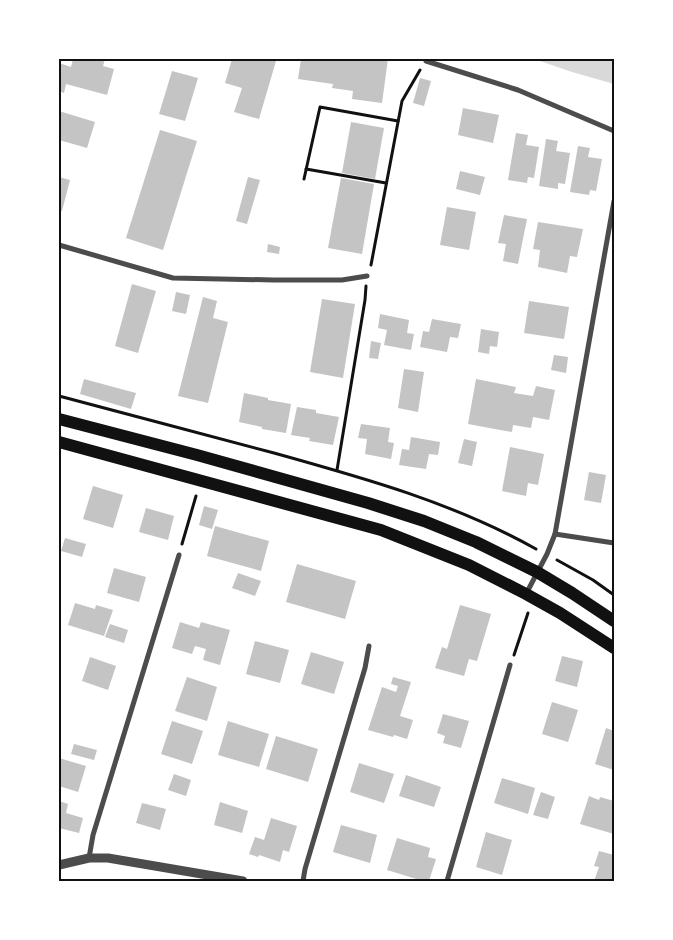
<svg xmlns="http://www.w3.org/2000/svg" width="673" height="940" font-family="'Times New Roman',serif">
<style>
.water{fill:#d9d9d9}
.building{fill:#c4c4c4}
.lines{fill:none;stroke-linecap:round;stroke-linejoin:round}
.path{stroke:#111;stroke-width:3}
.minor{stroke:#4c4c4c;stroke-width:5}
.tertiary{stroke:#4c4c4c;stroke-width:9}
.primary{stroke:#111;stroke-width:12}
.neatline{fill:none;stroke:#111;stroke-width:2}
</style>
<rect width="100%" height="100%" fill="#fff"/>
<path class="water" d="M534,59H614V84L572,72Z"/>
<g class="building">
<path d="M73,59L84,61V59H105L103,66L114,69L107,95L66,84L64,93L59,91V63L71,67Z"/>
<path d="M232,59H270L276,61L259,119L234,112L242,88L225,83Z"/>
<path d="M301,59H388L382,103L352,99L353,91L332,88L333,84L298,79Z"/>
<path d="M172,71L198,78L185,121L159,114Z"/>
<path d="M420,78L431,81L424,106L413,103Z"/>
<path d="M463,108L499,115L493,143L458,135Z"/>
<path d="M59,111L95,122L87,148L59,140Z"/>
<path d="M351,122L384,128L375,179L342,173Z"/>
<path d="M160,130L197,141L163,250L126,238Z"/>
<path d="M516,133L528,135L526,145L539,147L534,178L528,177L527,183L508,180Z"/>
<path d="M546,139L558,141L556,151L570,153L565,184L558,183V189L539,186Z"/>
<path d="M578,146L590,148L588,157L602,159L596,191L590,190L589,195L570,192Z"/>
<path d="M460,171L485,177L480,195L456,189Z"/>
<path d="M59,177L70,180L62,211L59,210Z"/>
<path d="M248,177L260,180L247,224L236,221Z"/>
<path d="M341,178L374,184L362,254L328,248Z"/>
<path d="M447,207L476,212L469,250L440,245Z"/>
<path d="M504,215L527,219L518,264L503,261L506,244L498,243Z"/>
<path d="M538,222L583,229L577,257L570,256L567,273L538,267L540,250L533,249Z"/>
<path d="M268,244L280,247L279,254L267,252Z"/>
<path d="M132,284L156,291L138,353L115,346Z"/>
<path d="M176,292L190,295L186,314L172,311Z"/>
<path d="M203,297L217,301L213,318L228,322L208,403L178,396Z"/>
<path d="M322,299L355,304L343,378L310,372Z"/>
<path d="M529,301L569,307L564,339L524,333Z"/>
<path d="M380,314L409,320L407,333L414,334L411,350L384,345L387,330L378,328Z"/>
<path d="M432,319L461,324L458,338L450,337L447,352L420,347L423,331L429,332Z"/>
<path d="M481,329L499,332L497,347L490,346L489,354L478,352Z"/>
<path d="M371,341L381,343L378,359L369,358Z"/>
<path d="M554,355L568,357L566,373L551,370Z"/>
<path d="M404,369L424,372L418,412L398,408Z"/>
<path d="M84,379L136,393L131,409L80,394Z"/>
<path d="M476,379L516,387L514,393L533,396L536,386L555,390L549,420L533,417L531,428L513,425L512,432L468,424Z"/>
<path d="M244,393L268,398V400L291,404L286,433L262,429V427L239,422Z"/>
<path d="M297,407L316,410V413L339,417L333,445L309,441L310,438L291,435Z"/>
<path d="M361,424L390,428L388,442L394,443L391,459L365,454L367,439L358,438Z"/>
<path d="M411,437L440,442L438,455L429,454L426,469L399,465L402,449L409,450Z"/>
<path d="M464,439L477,442L472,466L458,463Z"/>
<path d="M510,447L544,454L538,485L528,483L526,496L502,491Z"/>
<path d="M589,472L606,475L601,503L584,500Z"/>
<path d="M93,486L123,495L113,528L83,519Z"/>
<path d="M204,506L218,510L212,529L199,525Z"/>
<path d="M146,508L174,516L168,540L139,532Z"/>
<path d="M215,526L269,541L261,571L207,556Z"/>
<path d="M65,538L86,544L82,557L61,551Z"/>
<path d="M297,564L356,581L345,619L286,602Z"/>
<path d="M114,568L146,577L139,602L107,593Z"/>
<path d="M238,573L261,581L255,596L232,588Z"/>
<path d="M75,603L95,609L96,605L113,610L104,636L68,625Z"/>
<path d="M460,605L491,614L477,661L469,659L464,676L435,668L442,647L447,649Z"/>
<path d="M180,622L199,628L201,622L230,630L220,665L203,660L206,649L195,646L192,654L172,648Z"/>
<path d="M110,624L128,630L124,643L105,637Z"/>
<path d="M255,641L289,650L280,683L246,674Z"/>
<path d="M311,652L344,662L334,694L301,684Z"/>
<path d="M562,656L583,661L577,687L555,681Z"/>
<path d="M90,657L116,666L108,690L82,681Z"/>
<path d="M187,677L217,687L207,721L175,711Z"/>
<path d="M393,677L411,682L400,716L413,720L407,739L394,735L393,737L368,730L382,687L396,692L398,686L391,684Z"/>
<path d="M552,702L578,710L568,742L542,734Z"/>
<path d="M443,714L469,721L461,748L443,743L445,736L437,733Z"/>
<path d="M172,721L203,731L192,764L161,754Z"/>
<path d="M228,721L269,734L259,767L218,755Z"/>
<path d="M606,728L614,731V770L595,764Z"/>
<path d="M276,736L318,749L308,782L266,769Z"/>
<path d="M74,744L97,750L94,760L71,754Z"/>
<path d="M59,758L86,766L78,792L59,786Z"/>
<path d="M359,763L394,774L384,803L350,792Z"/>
<path d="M174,774L191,780L186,796L168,790Z"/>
<path d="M406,775L441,787L434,807L399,796Z"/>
<path d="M502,778L535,788L528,814L494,803Z"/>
<path d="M541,792L555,797L548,819L533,815Z"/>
<path d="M589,796L599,800L600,797L614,801V834L580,824Z"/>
<path d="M59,801L68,804L66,813L83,818L79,833L59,828Z"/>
<path d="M220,802L248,811L242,833L214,825Z"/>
<path d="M142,803L166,809L160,830L136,823Z"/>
<path d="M271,818L297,826L289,852L283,850L280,862L259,855L258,857L249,854L255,837L264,840Z"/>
<path d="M341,825L377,835L370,863L333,852Z"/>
<path d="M486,832L512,840L502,875L476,867Z"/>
<path d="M397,838L430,848L428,857L436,859L429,881H423L387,870Z"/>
<path d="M599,851L614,855V881H594L599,867L594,866Z"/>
</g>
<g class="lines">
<g class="path">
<path d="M306,169L386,183"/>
<path d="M304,179L320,107L398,121"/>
<path d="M371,265L402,101L420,70"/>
<path d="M59,396C131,415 202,434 274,453C364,478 454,503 536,549"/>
<path d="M337,470L365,300L366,286"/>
<path d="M182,544L196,496"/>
<path d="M557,560L593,580L614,595"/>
<path d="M514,655L528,613"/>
</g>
<g class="minor">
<path d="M426,61L518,90L614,131"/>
<path d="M59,245L173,278L274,280H342L367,276"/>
<path d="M555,534L614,543"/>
<path d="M526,594L547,554L555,534L614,201"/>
<path d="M89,858L93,835L179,555"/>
<path d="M303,881L305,869L365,668L369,646"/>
<path d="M447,881L510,665"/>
</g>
<path class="tertiary" d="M59,865L89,858H108L243,881"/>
<g class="primary">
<path d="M59,419L197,455L368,503L424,521L476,542L537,572L572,593L614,621"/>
<path d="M59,442L381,530L469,565L526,594L560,613L614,648"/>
</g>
</g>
<rect width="673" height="940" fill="none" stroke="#ffffff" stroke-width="120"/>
<rect x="60" y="60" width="553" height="820" class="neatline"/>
</svg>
